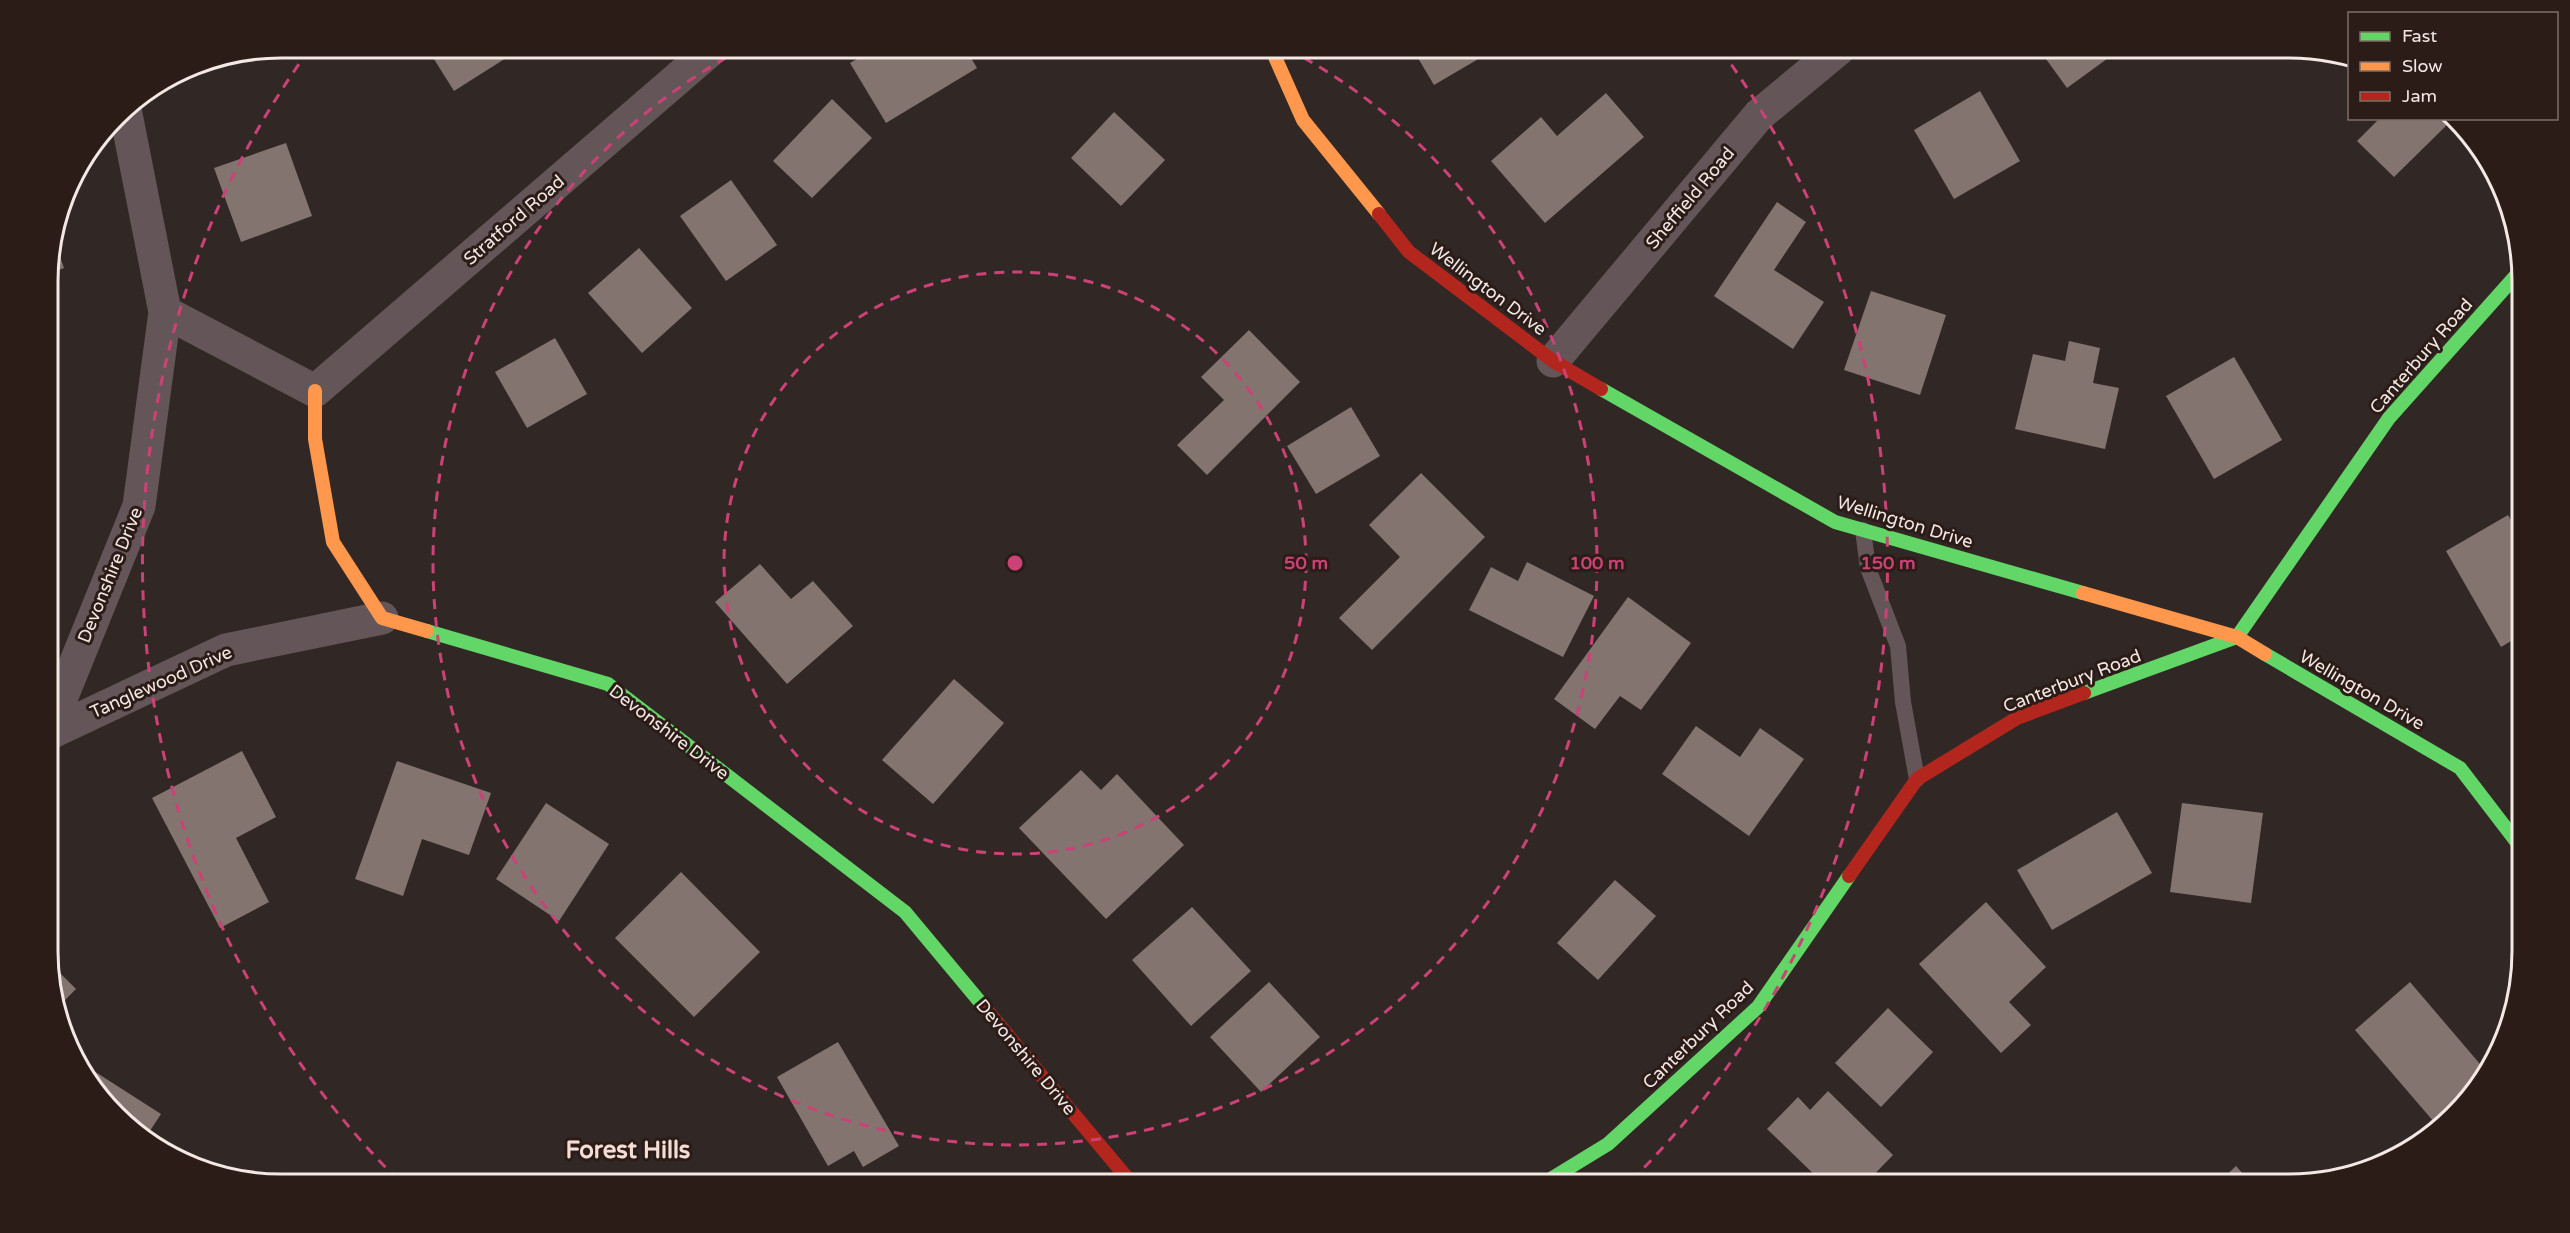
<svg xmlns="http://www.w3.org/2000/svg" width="2570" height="1233" font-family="'Varela Round',sans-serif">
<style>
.building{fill:#83746f}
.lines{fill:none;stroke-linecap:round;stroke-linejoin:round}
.lane{stroke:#645658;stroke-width:16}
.street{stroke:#645658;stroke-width:33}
.fast{stroke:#63d668;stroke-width:14}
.slow{stroke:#ff974d;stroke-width:14}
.jam{stroke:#b3261e;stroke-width:14}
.ring{fill:none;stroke:#cc4276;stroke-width:3;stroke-dasharray:10 8}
.labels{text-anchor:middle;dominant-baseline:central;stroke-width:6;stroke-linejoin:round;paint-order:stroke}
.street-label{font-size:18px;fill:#f3e8e4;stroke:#2c1c17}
.district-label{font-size:24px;font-weight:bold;fill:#f4ddd5;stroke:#2c1c17}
.rim{fill:none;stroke:#f3e8e4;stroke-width:3}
.centre{fill:#cc4276;stroke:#2c1c17;stroke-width:3}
.ring-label{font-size:18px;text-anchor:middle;font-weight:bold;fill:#cc4276;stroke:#2c1c17;stroke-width:6;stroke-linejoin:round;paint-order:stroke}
</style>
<rect width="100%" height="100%" fill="#312825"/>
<g class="building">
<path d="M427,48H514L517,51L454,91Z"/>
<path d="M875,48H965L977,68L886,123L850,63Z"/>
<path d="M1412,48H1475L1480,58L1434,85Z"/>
<path d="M2038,48H2122L2067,88Z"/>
<path d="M1980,91L2020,161L1954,199L1914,130Z"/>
<path d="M1606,93L1644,137L1545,223L1491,161L1541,117L1557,136Z"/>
<path d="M832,99L872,138L812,198L773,161Z"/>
<path d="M1114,112L1165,160L1121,206L1071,158Z"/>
<path d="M2380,118H2453V119L2394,177L2357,141Z"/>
<path d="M286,143L312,216L241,242L214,168Z"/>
<path d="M731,180L777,245L726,281L680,216Z"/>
<path d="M1777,202L1806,222L1774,270L1824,302L1793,349L1714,296Z"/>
<path d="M55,243L64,268L49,274V266Z"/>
<path d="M639,248L692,308L642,353L588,293Z"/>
<path d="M1871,291L1946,315L1920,395L1844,370Z"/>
<path d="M1249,330L1300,382L1207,475L1177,445L1224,400L1201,377Z"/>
<path d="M555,338L587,394L527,428L495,372Z"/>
<path d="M2069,341L2100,348L2093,383L2119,388L2105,449L2015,429L2033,354L2065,361Z"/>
<path d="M2234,357L2282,440L2214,479L2166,396Z"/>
<path d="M1351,407L1380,456L1316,494L1287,446Z"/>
<path d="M1421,473L1485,537L1372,650L1339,618L1400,557L1369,525Z"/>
<path d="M2508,515L2521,537V635L2501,647L2446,551Z"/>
<path d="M1527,562L1594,596L1563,657L1469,610L1491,567L1518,581Z"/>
<path d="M760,564L791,599L813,581L853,626L787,684L715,602Z"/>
<path d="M1628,597L1691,643L1641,710L1620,696L1595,729L1554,699Z"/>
<path d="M954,679L1004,723L933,804L882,760Z"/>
<path d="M1696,726L1740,757L1760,728L1804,759L1749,836L1662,774Z"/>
<path d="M242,751L276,817L236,838L269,902L220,928L152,798Z"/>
<path d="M397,761L491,793L469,855L422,839L403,896L355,879Z"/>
<path d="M1081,770L1101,790L1117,774L1184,845L1106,919L1019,828Z"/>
<path d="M546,803L609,844L559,921L496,879Z"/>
<path d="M2182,803L2263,813L2251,903L2170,892Z"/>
<path d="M2117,812L2152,873L2052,930L2017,870Z"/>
<path d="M681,872L760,952L694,1017L615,938Z"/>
<path d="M1615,880L1656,916L1598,980L1557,943Z"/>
<path d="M1986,902L2046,967L2009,1002L2031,1025L2001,1053L1919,964Z"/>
<path d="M1192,907L1251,971L1191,1026L1132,960Z"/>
<path d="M50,963L76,989L57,1008L50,982Z"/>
<path d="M1269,982L1320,1037L1261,1092L1210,1037Z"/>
<path d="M2410,982L2486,1071L2476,1086L2434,1122L2355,1030Z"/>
<path d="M1888,1008L1933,1052L1881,1107L1835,1063Z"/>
<path d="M838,1042L899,1146L863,1167L854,1151L828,1166L777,1077Z"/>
<path d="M83,1064L161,1114L144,1140L96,1093L81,1067Z"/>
<path d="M1828,1091L1893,1155L1864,1185H1825L1767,1129L1798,1097L1810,1110Z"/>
<path d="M191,1154L228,1174L192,1167L185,1163Z"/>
<path d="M2236,1166L2253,1185H2216Z"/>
</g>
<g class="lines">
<path class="lane" d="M1863,530L1868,568L1898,646L1903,702L1917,779"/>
<g class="street">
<path d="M165,312L315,391L713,48"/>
<path d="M1553,361L1759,115L1840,48"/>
<path d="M50,726L139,506L165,312L125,109"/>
<path d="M50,733L226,650L382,618"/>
</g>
<g class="fast">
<path d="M1601,389L1835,522L2083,593"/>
<path d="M427,631L608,684L905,912L985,1008"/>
<path d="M2265,654L2460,768L2522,849"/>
<path d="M2084,693L2237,637L2389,418L2520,271"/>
<path d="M1541,1185L1608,1144L1758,1007L1849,876"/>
</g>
<g class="slow">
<path d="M1271,48L1303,120L1379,214"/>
<path d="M315,391V439L333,542L382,618L427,631"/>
<path d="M2083,593L2237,637L2265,654"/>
</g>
<g class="jam">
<path d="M1379,214L1409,252L1553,361L1601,389"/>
<path d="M1849,876L1917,779L2017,718L2084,693"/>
<path d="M985,1008L1133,1185"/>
</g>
</g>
<g class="ring">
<circle cx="1015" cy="563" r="291"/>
<path d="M1288 49A582 582 0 1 1 742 49"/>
<path d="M398 1180A873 873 0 0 1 309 50M1721 50A873 873 0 0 1 1632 1180"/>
</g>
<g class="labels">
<g class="street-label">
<text transform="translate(1690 198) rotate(-50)">Sheffield Road</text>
<text transform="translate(514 220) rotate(-41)">Stratford Road</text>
<text transform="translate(1488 289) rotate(37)">Wellington Drive</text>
<text transform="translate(2421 356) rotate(-49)">Canterbury Road</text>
<text transform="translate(1905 522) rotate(17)">Wellington Drive</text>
<text transform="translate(110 575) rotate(-68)">Devonshire Drive</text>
<text transform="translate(2072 681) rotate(-21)">Canterbury Road</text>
<text transform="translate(161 682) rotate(-24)">Tanglewood Drive</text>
<text transform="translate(2362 690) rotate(30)">Wellington Drive</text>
<text transform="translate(669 732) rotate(37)">Devonshire Drive</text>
<text transform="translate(1698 1035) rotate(-44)">Canterbury Road</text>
<text transform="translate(1026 1057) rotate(50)">Devonshire Drive</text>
</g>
<g class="district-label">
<text x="628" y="1150">Forest Hills</text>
</g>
</g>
<path d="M0 0H2570V1233H0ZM281 58H2289A223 223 0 0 1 2512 281V951A223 223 0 0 1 2289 1174H281A223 223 0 0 1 58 951V281A223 223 0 0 1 281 58Z" fill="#2c1c17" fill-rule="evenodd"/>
<path class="rim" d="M281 58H2289A223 223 0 0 1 2512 281V951A223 223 0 0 1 2289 1174H281A223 223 0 0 1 58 951V281A223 223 0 0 1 281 58Z"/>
<circle cx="1015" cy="563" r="9" class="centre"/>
<g class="ring-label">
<text x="1306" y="569">50 m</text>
<text x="1597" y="569">100 m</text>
<text x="1888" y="569">150 m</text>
</g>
<rect x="2348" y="12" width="210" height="108" fill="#2c1c17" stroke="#7c6e69" stroke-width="1.5"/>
<rect x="2360" y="32" width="30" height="9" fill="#63d668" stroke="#7c6e69" stroke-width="1.5"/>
<text x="2402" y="42" font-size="18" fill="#f3e8e4">Fast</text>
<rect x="2360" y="62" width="30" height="9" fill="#ff974d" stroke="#7c6e69" stroke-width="1.5"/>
<text x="2402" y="72" font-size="18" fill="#f3e8e4">Slow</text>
<rect x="2360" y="92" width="30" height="9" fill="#b3261e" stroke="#7c6e69" stroke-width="1.5"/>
<text x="2402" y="102" font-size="18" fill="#f3e8e4">Jam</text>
</svg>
